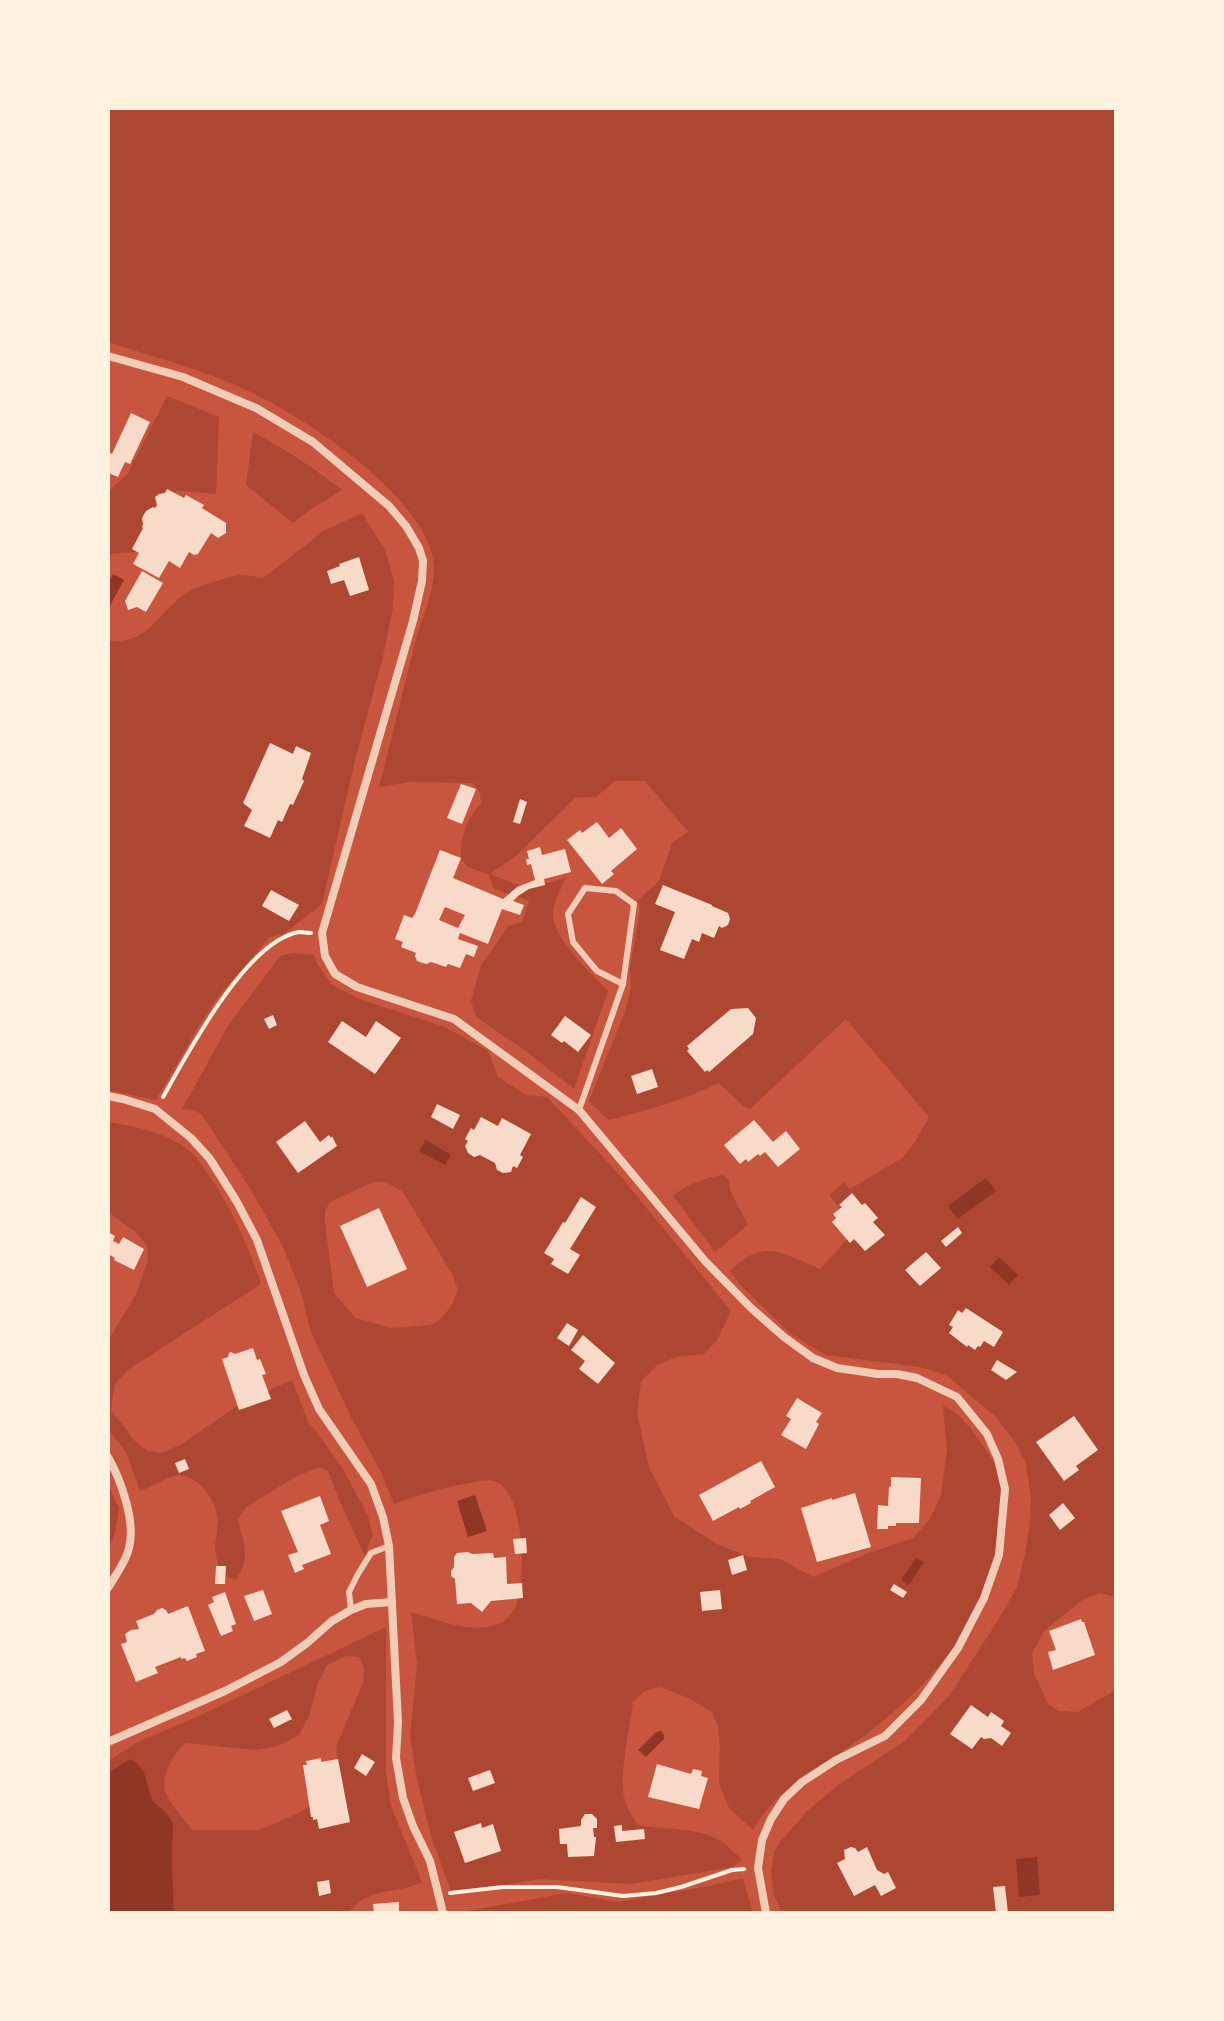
<svg xmlns="http://www.w3.org/2000/svg" width="1224" height="2021" font-family="Signika,sans-serif">
<style>
.green{fill:#ae4732;fill-rule:evenodd}
.water{fill:#8f3625}
.building{fill:#f7dbc8;fill-rule:evenodd}
.lines{fill:none;stroke-linecap:round;stroke-linejoin:round}
.path{stroke:#fff3e0;stroke-width:4}
.service{stroke:#f1ccb7;stroke-width:6}
.minor{stroke:#f1ccb7;stroke-width:8}
</style>
<rect width="100%" height="100%" fill="#c8553d"/>
<g class="green">
<path d="M108,108H1116V1597L1100,1593L1081,1601L1044,1631L1032,1654L1034,1673L1048,1704L1059,1711L1078,1712L1116,1690V1913H782L774,1895L771,1872L774,1852L782,1840L807,1811L842,1782L905,1741L948,1697L997,1622L1017,1587L1025,1554L1030,1522L1031,1498L1026,1463L1015,1442L996,1417L946,1375L920,1367L826,1355L791,1334L741,1286L730,1271C764,1237 782,1253 820,1269L857,1229L829,1195L844,1182L850,1189L902,1158L915,1142L929,1117L846,1019L750,1109L742,1105L719,1083C683,1100 647,1111 608,1120L589,1101L625,1012L631,988L630,968L640,910L638,900L659,881L672,843L688,832L645,781H615L596,797L575,798L516,856L490,874L526,888L566,878C561,888 553,902 553,914C553,939 592,974 608,991L574,1089L523,1049L476,1017L471,1001L481,965L509,925L522,922L529,901L494,889L489,875L468,867L461,859C460,837 467,819 481,803L480,793L473,783L410,782L379,787C392,738 403,689 416,640C422,617 434,593 434,569C433,498 294,409 235,385C194,367 150,356 108,342ZM986,1178L995,1191L958,1219Z"/>
<path d="M167,396L219,417L216,494L183,491H176L166,496L136,552L108,554V492L128,473Z"/>
<path d="M253,432C285,449 314,468 342,490L311,509L293,523L246,485Z"/>
<path d="M362,513L385,550L394,581L393,608L382,661L356,756L322,904L284,934L270,937L217,998L198,1027L156,1100L108,1090V641C152,645 158,608 190,591C202,585 225,578 238,575C246,574 255,577 263,578L324,531Z"/>
<path d="M293,953L314,955L317,963L331,984L359,999L445,1027L488,1051L498,1077L526,1095L547,1097L618,1173L731,1311L717,1340L704,1354L676,1357L657,1365L641,1382L637,1413L649,1467L674,1516L717,1544L749,1557L780,1559L813,1577L866,1554L913,1538L930,1519L941,1495L947,1451L943,1406C948,1409 954,1411 958,1415C968,1423 997,1463 1000,1475C1003,1489 1001,1503 1000,1517C999,1531 1000,1546 996,1559C974,1640 919,1696 853,1744C817,1770 775,1789 753,1830L729,1808L719,1784L720,1746L718,1727L712,1712L688,1698L660,1687L645,1691L633,1702C630,1725 619,1777 624,1797C626,1808 633,1817 639,1825C663,1830 695,1827 717,1839C727,1844 734,1852 742,1860L732,1867L631,1884L539,1879L452,1894L431,1836L417,1779L410,1736L417,1664L411,1612C437,1619 474,1636 500,1623C509,1619 515,1610 518,1600C525,1575 525,1490 494,1481C486,1479 478,1482 470,1483C441,1488 421,1494 394,1504L381,1472L352,1419L311,1332L300,1289L282,1245L251,1190L201,1114L194,1110L182,1109L228,1026L280,956ZM373,1182H386L403,1192L452,1274L458,1290L452,1305L441,1319L431,1325L391,1328L356,1318L334,1293L325,1223V1211L330,1202Z"/>
<path d="M108,1122C135,1126 173,1134 193,1154C199,1159 203,1168 208,1174C231,1207 248,1246 261,1284L129,1369L115,1384L111,1410L135,1441L148,1451L161,1453L180,1445L243,1402L292,1380L308,1421L342,1467L368,1516L373,1536L370,1540L365,1556L340,1502L328,1471L320,1467L297,1476L246,1507L238,1520C244,1544 251,1558 236,1580L223,1576C219,1566 215,1557 215,1546C216,1535 219,1525 217,1514C214,1497 194,1470 174,1476C163,1479 151,1487 140,1491L126,1452L108,1429V1341L136,1294L148,1260L147,1246L138,1234L108,1212Z"/>
<path d="M723,1175L729,1181L730,1190L748,1225L715,1252L673,1196C688,1184 704,1178 723,1175Z"/>
<path d="M108,1484L119,1508L115,1533L108,1550Z"/>
<path d="M386,1627V1772L391,1806L422,1882C391,1897 375,1883 348,1913H174L172,1862L173,1840L167,1814L152,1800L148,1788L130,1759L108,1773V1761L138,1742L199,1716ZM346,1656L359,1657L364,1668L363,1682L336,1747L342,1801L311,1805L299,1813L259,1830H192C185,1820 168,1801 165,1791C161,1773 174,1754 185,1743L256,1750L278,1746L299,1735L309,1716L318,1683L327,1665Z"/>
<path d="M743,1878L753,1913H456L567,1893L618,1902L709,1886Z"/>
</g>
<g class="water">
<path d="M113,574L124,580L108,609V584Z"/>
<path d="M426,1140L451,1155L445,1165L419,1151Z"/>
<path d="M986,1178L996,1191L958,1219L948,1206Z"/>
<path d="M999,1257L1018,1275L1009,1285L990,1267Z"/>
<path d="M475,1495L487,1531L468,1537L457,1501Z"/>
<path d="M916,1558L924,1562L909,1585L901,1580Z"/>
<path d="M661,1731L664,1735V1739L646,1757L638,1750L656,1732Z"/>
<path d="M130,1759L138,1764L144,1773L152,1800L167,1814L173,1824L172,1862L174,1913H108V1773Z"/>
<path d="M1037,1857L1040,1895L1019,1897L1016,1859Z"/>
</g>
<g class="building">
<path d="M131,413L150,422L130,464L125,462L118,477L108,473V452L112,454Z"/>
<path d="M167,489L184,498L186,495L204,505L202,508L226,523V533L218,538L211,533L198,554L194,555L189,552L180,568L169,561L159,578L133,564L139,553L132,549L143,528L142,527L143,524L142,518L146,511L153,507L155,508L157,505L155,497L159,494L165,493Z"/>
<path d="M359,557L369,590L350,596L344,580L331,584L327,571L340,566L339,564Z"/>
<path d="M142,571L163,583L146,612L137,607L128,610L125,601Z"/>
<path d="M270,743L293,754L296,746L311,753L302,779L304,781L293,805L290,804L282,822L278,820L270,838L244,826L252,810L243,803Z"/>
<path d="M461,784L476,789L462,824L447,818Z"/>
<path d="M520,799L527,802L520,824L513,822Z"/>
<path d="M597,822L609,838L621,828L637,849L611,871L614,874L602,884L567,840L580,830L582,833Z"/>
<path d="M540,847L542,855L565,849L571,872L544,879L545,885L529,889L518,896L513,901L524,905L520,915L502,909L488,944L460,933L458,939L478,946L474,957L466,954L460,968L448,964L446,967L431,962L426,964L417,961L415,956L416,953L401,947L403,942L395,939L404,915L412,918L415,914L440,850L461,858L453,878L503,899L517,887L535,880L531,864L527,865L526,859H529L527,851ZM445,907L465,915L458,928L439,920Z"/>
<path d="M663,885L712,905V906L728,913L730,919L728,925L722,928L719,926L714,938L702,933L699,942L692,939L684,959L660,950L675,912L655,904Z"/>
<path d="M271,890L299,905L289,921L262,906Z"/>
<path d="M748,1008L756,1018L753,1034L709,1072L707,1070L705,1072L687,1051L689,1049L687,1046L731,1009Z"/>
<path d="M273,1015L277,1025L269,1029L264,1019Z"/>
<path d="M565,1016L591,1035L578,1052L564,1041L562,1043L551,1035Z"/>
<path d="M342,1021L366,1037L376,1021L401,1038L375,1074L328,1042Z"/>
<path d="M652,1069L658,1087L637,1094L631,1076Z"/>
<path d="M437,1104L460,1115L453,1129L431,1117Z"/>
<path d="M481,1117L498,1126L502,1118L531,1134L520,1155L523,1157L517,1168L513,1166L511,1172L503,1173L497,1170L495,1163L480,1155L474,1157L468,1153L465,1146L468,1141L465,1139L471,1128L474,1130Z"/>
<path d="M754,1120L773,1142L786,1131L800,1149L778,1167L765,1152L760,1156L758,1154L748,1162L746,1159L740,1164L724,1145Z"/>
<path d="M305,1121L320,1142L329,1135L331,1138L332,1136L337,1146L298,1173L276,1142Z"/>
<path d="M852,1193L862,1205L865,1203L878,1218L873,1222L885,1235L865,1251L854,1239L850,1243L832,1222L836,1218L833,1214L842,1207L839,1205Z"/>
<path d="M581,1197L596,1207L570,1249L580,1255L568,1274L551,1264L554,1259L544,1253L563,1222L565,1223Z"/>
<path d="M379,1208L407,1269L367,1287L340,1226Z"/>
<path d="M958,1227L962,1233L946,1247L941,1241Z"/>
<path d="M108,1232L115,1236L113,1241L119,1244L123,1237L144,1249L134,1270L114,1260L115,1258L108,1254Z"/>
<path d="M926,1252L941,1268L920,1286L905,1270Z"/>
<path d="M966,1308L1003,1332L994,1347L984,1341L980,1347L978,1346L975,1350L968,1345L967,1347L949,1333L953,1327L949,1325L958,1310L962,1313Z"/>
<path d="M567,1323L578,1330L569,1346L557,1338Z"/>
<path d="M583,1335L615,1363L598,1384L579,1369L585,1361L571,1350Z"/>
<path d="M253,1348L257,1360L260,1359L266,1374L262,1375L271,1399L239,1410L222,1359L228,1357L229,1353L231,1352L235,1354Z"/>
<path d="M997,1360L1017,1372L1006,1380L991,1370Z"/>
<path d="M797,1398L822,1413L816,1422L819,1424L806,1449L781,1435L791,1419L786,1416Z"/>
<path d="M1074,1416L1098,1450L1076,1466L1079,1470L1064,1481L1036,1442Z"/>
<path d="M185,1459L189,1469L179,1473L175,1463Z"/>
<path d="M761,1461L775,1487L750,1501L751,1503L740,1509L739,1507L713,1521L699,1495Z"/>
<path d="M891,1477L921,1478L919,1523H896V1526H888V1529H877L878,1505L888,1506L889,1487L891,1486Z"/>
<path d="M855,1493L871,1547L817,1562L801,1508L832,1498V1500Z"/>
<path d="M320,1496L329,1521L320,1525L331,1554L302,1565L304,1569L295,1573L288,1555L298,1552L281,1511Z"/>
<path d="M1063,1503L1075,1518L1060,1530L1049,1515Z"/>
<path d="M526,1538L527,1553L515,1554L513,1539Z"/>
<path d="M468,1552L472,1554L493,1553L494,1558L506,1557L507,1584L522,1583L523,1598L491,1601L482,1612L471,1603L457,1604L455,1579L451,1576V1571L454,1567V1557L457,1553Z"/>
<path d="M743,1555L747,1570L732,1575L728,1560Z"/>
<path d="M216,1566H226L225,1584H215Z"/>
<path d="M894,1584L907,1592L903,1598L890,1590Z"/>
<path d="M263,1590L272,1614L254,1621L244,1596Z"/>
<path d="M720,1590L722,1609L702,1611L700,1592Z"/>
<path d="M225,1592L236,1624L231,1626L233,1631L221,1636L208,1605L214,1602L212,1597Z"/>
<path d="M188,1606L205,1651L196,1654L197,1657L187,1661L185,1658L181,1659V1657L155,1667L158,1673L136,1682L121,1644L127,1642L125,1634L131,1630L139,1629L136,1621L154,1614L157,1610L162,1608L166,1610L168,1614Z"/>
<path d="M1081,1619L1082,1622H1084L1095,1655L1053,1670L1048,1652L1056,1650L1049,1631Z"/>
<path d="M971,1705L988,1717L991,1712L1004,1721L1001,1726L1011,1733L1002,1746L991,1738L984,1739L981,1737L972,1749L950,1734Z"/>
<path d="M287,1710L292,1719L274,1728L269,1719Z"/>
<path d="M362,1754L375,1762L366,1776L354,1768Z"/>
<path d="M321,1758V1762L338,1759L350,1822L319,1829L317,1819L313,1820V1817H311L303,1765H307L306,1761Z"/>
<path d="M657,1764L691,1774L693,1769L702,1771L701,1776L708,1778L699,1809L648,1797Z"/>
<path d="M490,1770L495,1783L473,1791L468,1778Z"/>
<path d="M585,1814H592L597,1819V1828H593L594,1837H596L594,1856L568,1857L567,1844H560L559,1829L581,1826V1820Z"/>
<path d="M481,1823L482,1828L493,1824L501,1851L465,1863L454,1832Z"/>
<path d="M622,1825V1831L644,1829L645,1839L616,1842L614,1826Z"/>
<path d="M851,1847L855,1848L858,1852L867,1847L877,1870L884,1874L888,1872L896,1888L881,1896L875,1885L854,1896L837,1863L845,1859L844,1850Z"/>
<path d="M329,1880L331,1893L319,1896L317,1882Z"/>
<path d="M1005,1886L1008,1913H996L993,1887Z"/>
<path d="M399,1902V1913H374L373,1904Z"/>
</g>
<g class="lines">
<g class="path">
<path d="M163,1097C188,1053 246,941 299,932C303,932 307,933 311,933"/>
<path d="M450,1893L503,1887H557L623,1896L656,1893L681,1887L732,1870L744,1869"/>
</g>
<g class="service">
<path d="M579,1110L623,984L634,904L616,891L585,888L568,914L573,942L597,971L623,984"/>
<path d="M351,1610L349,1592L358,1574L371,1553L389,1546"/>
</g>
<g class="minor">
<path d="M108,356L183,377L256,408L313,442L389,506L406,526L419,548L423,561L422,581L413,621L322,933L325,956L335,974L357,987L454,1019L579,1110L705,1261L751,1308L784,1337L813,1358L837,1368L878,1374H897L917,1378L957,1397L987,1434L998,1459L1005,1489L999,1555L984,1598L958,1648L921,1700L885,1736L836,1760L802,1782L784,1799L771,1819L762,1840L758,1868L766,1913"/>
<path d="M108,1096L123,1099L155,1109L191,1138L210,1159L237,1202L257,1240L304,1375L319,1409L371,1484L383,1517L389,1546L398,1722L396,1758L403,1798L413,1826L430,1861L443,1913"/>
<path d="M108,1457C121,1480 136,1522 129,1548C126,1562 115,1576 108,1588"/>
<path d="M108,1742L225,1691L281,1662L307,1643L332,1621L351,1610L366,1604L392,1602"/>
</g>
</g>
<rect width="1224" height="2021" fill="none" stroke="#fff3e0" stroke-width="220"/>
</svg>
